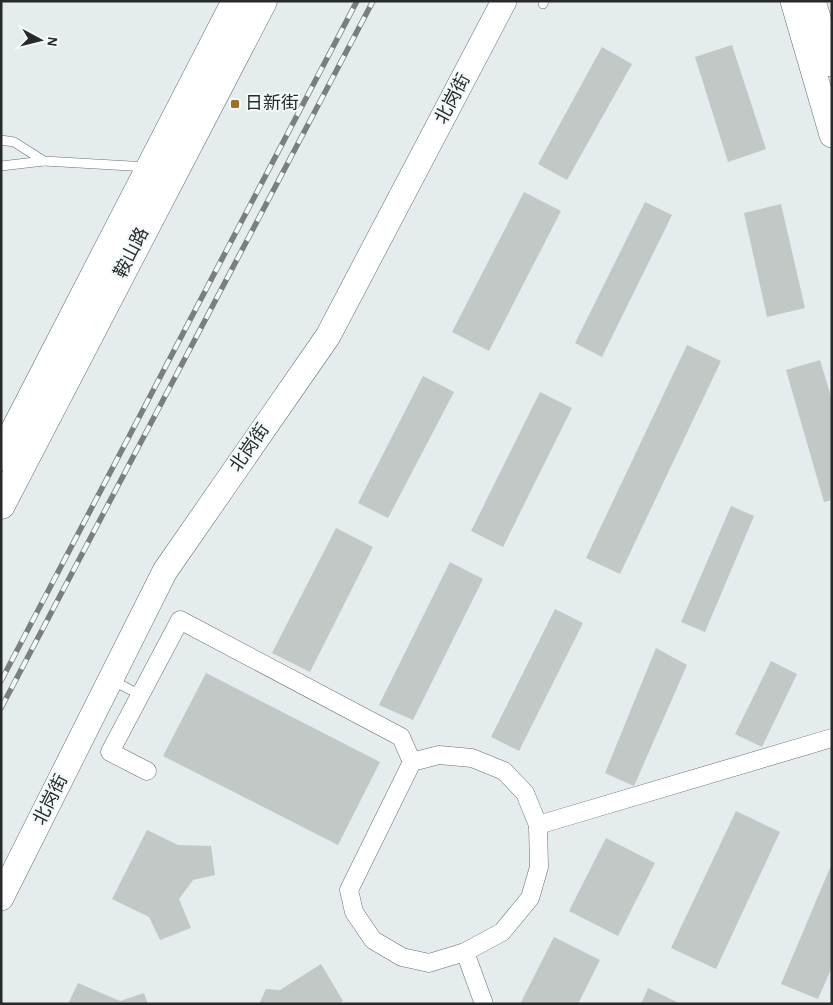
<svg xmlns="http://www.w3.org/2000/svg" width="833" height="1005" font-family="'Alegreya Sans','Noto Sans SC',sans-serif">
<style>
.building{fill:#c1c8c6}
.lines{fill:none;stroke-linecap:round;stroke-linejoin:round}
.lane-casing{stroke:#696f70;stroke-width:10}
.street-casing{stroke:#696f70;stroke-width:19}
.secondary-casing{stroke:#696f70;stroke-width:26}
.primary-casing{stroke:#696f70;stroke-width:29}
.lane{stroke:#fff;stroke-width:9}
.street{stroke:#fff;stroke-width:18}
.secondary{stroke:#fff;stroke-width:25}
.primary{stroke:#fff;stroke-width:28}
.rail-casing{stroke:#7a7e7f;stroke-width:5.5}
.rail{stroke:#f2f9fb;stroke-width:4;stroke-dasharray:11;stroke-linecap:butt}
.poi-dot{fill:#a16f24;stroke:#f2f9fb;stroke-width:2}
.labels{text-anchor:middle;dominant-baseline:central;stroke-width:4;stroke-linejoin:round;paint-order:stroke}
.street-label{font-size:18px;fill:#27292a;stroke:#f2f9fb}
.poi-label{font-size:18px;fill:#27292a;stroke:#f2f9fb;text-anchor:start}
</style>
<rect width="100%" height="100%" fill="#e5eced"/>
<g class="building">
<path d="M732,45L766,149L728,162L695,57Z"/>
<path d="M602,47L632,64L567,180L538,164Z"/>
<path d="M524,192L561,211L489,351L452,332Z"/>
<path d="M645,202L672,215L602,357L575,343Z"/>
<path d="M781,204L805,308L767,317L744,213Z"/>
<path d="M687,345L721,361L620,574L586,558Z"/>
<path d="M820,360L832,400V500L824,502L786,370Z"/>
<path d="M423,376L454,392L388,518L358,503Z"/>
<path d="M540,392L572,408L503,547L471,531Z"/>
<path d="M731,506L754,516L705,632L681,622Z"/>
<path d="M336,528L373,547L310,672L272,653Z"/>
<path d="M450,562L483,579L413,720L379,705Z"/>
<path d="M555,609L583,623L519,751L491,737Z"/>
<path d="M656,648L687,665L634,786L605,773Z"/>
<path d="M771,661L797,674L762,747L735,734Z"/>
<path d="M206,673L380,762L338,845L163,756Z"/>
<path d="M736,811L780,832L716,969L671,948Z"/>
<path d="M147,830L178,845L211,846L215,875L193,880L179,899L191,928L160,940L149,917L112,899Z"/>
<path d="M606,838L655,863L618,936L569,911Z"/>
<path d="M832,863V967L818,999L781,984Z"/>
<path d="M554,937L600,960L578,1004H520Z"/>
<path d="M321,964L343,1001L338,1004H259L266,989L280,990Z"/>
<path d="M78,983L120,1001L144,993L148,1004H68Z"/>
<path d="M648,988L681,1004H641Z"/>
</g>
<g class="lines">
<defs>
<g id="lane">
<path d="M543,4L544,1"/>
<path d="M1,140L14,142L44,161L148,167"/>
<path d="M1,166L44,161"/>
<path d="M112,680L140,695"/>
</g>
<g id="street">
<path d="M439,755L472,758L504,771L525,793L538,825L539,867L530,898L502,932L465,952L429,963L402,957L373,940L354,912L349,890L412,762Z"/>
<path d="M147,771L110,752L180,620L401,737L412,762"/>
<path d="M538,825L832,738"/>
<path d="M465,952L484,1004"/>
</g>
<g id="secondary">
<path d="M793,1L832,135"/>
<path d="M813,1L832,64"/>
<path d="M1,898L165,571L328,336L504,1"/>
</g>
<g id="primary">
<path d="M1,457L236,1"/>
<path d="M1,505L263,1"/>
</g>
</defs>
<use href="#lane" class="lane-casing"/>
<use href="#street" class="street-casing"/>
<use href="#secondary" class="secondary-casing"/>
<use href="#primary" class="primary-casing"/>
<use href="#lane" class="lane"/>
<use href="#street" class="street"/>
<use href="#secondary" class="secondary"/>
<use href="#primary" class="primary"/>
<defs>
<g id="rail">
<path d="M1,681L357,1"/>
<path d="M1,708L373,1"/>
</g>
</defs>
<use href="#rail" class="rail-casing"/>
<use href="#rail" class="rail"/>
</g>
<rect class="poi-dot" x="230" y="99" width="10" height="10" rx="2.5"/>
<g class="labels">
<g class="street-label">
<text transform="translate(453 99) rotate(-62)">北岗街</text>
<text transform="translate(132 253) rotate(-63)">鞍山路</text>
<text transform="translate(250 448) rotate(-55)">北岗街</text>
<text transform="translate(51 800) rotate(-63)">北岗街</text>
</g>
<g class="poi-label">
<text x="245" y="104">日新街</text>
</g>
</g>
<rect width="833" height="1005" fill="none" stroke="#27292a" stroke-width="5"/>
<g transform="translate(40 40) rotate(97)" stroke="#f2f9fb" stroke-width="4" paint-order="stroke">
<path d="M0-4L9 19L0 12L-9 19Z" fill="#27292a"/>
<text y="-8" font-size="14" font-weight="bold" text-anchor="middle" fill="#27292a">N</text>
</g>
</svg>
